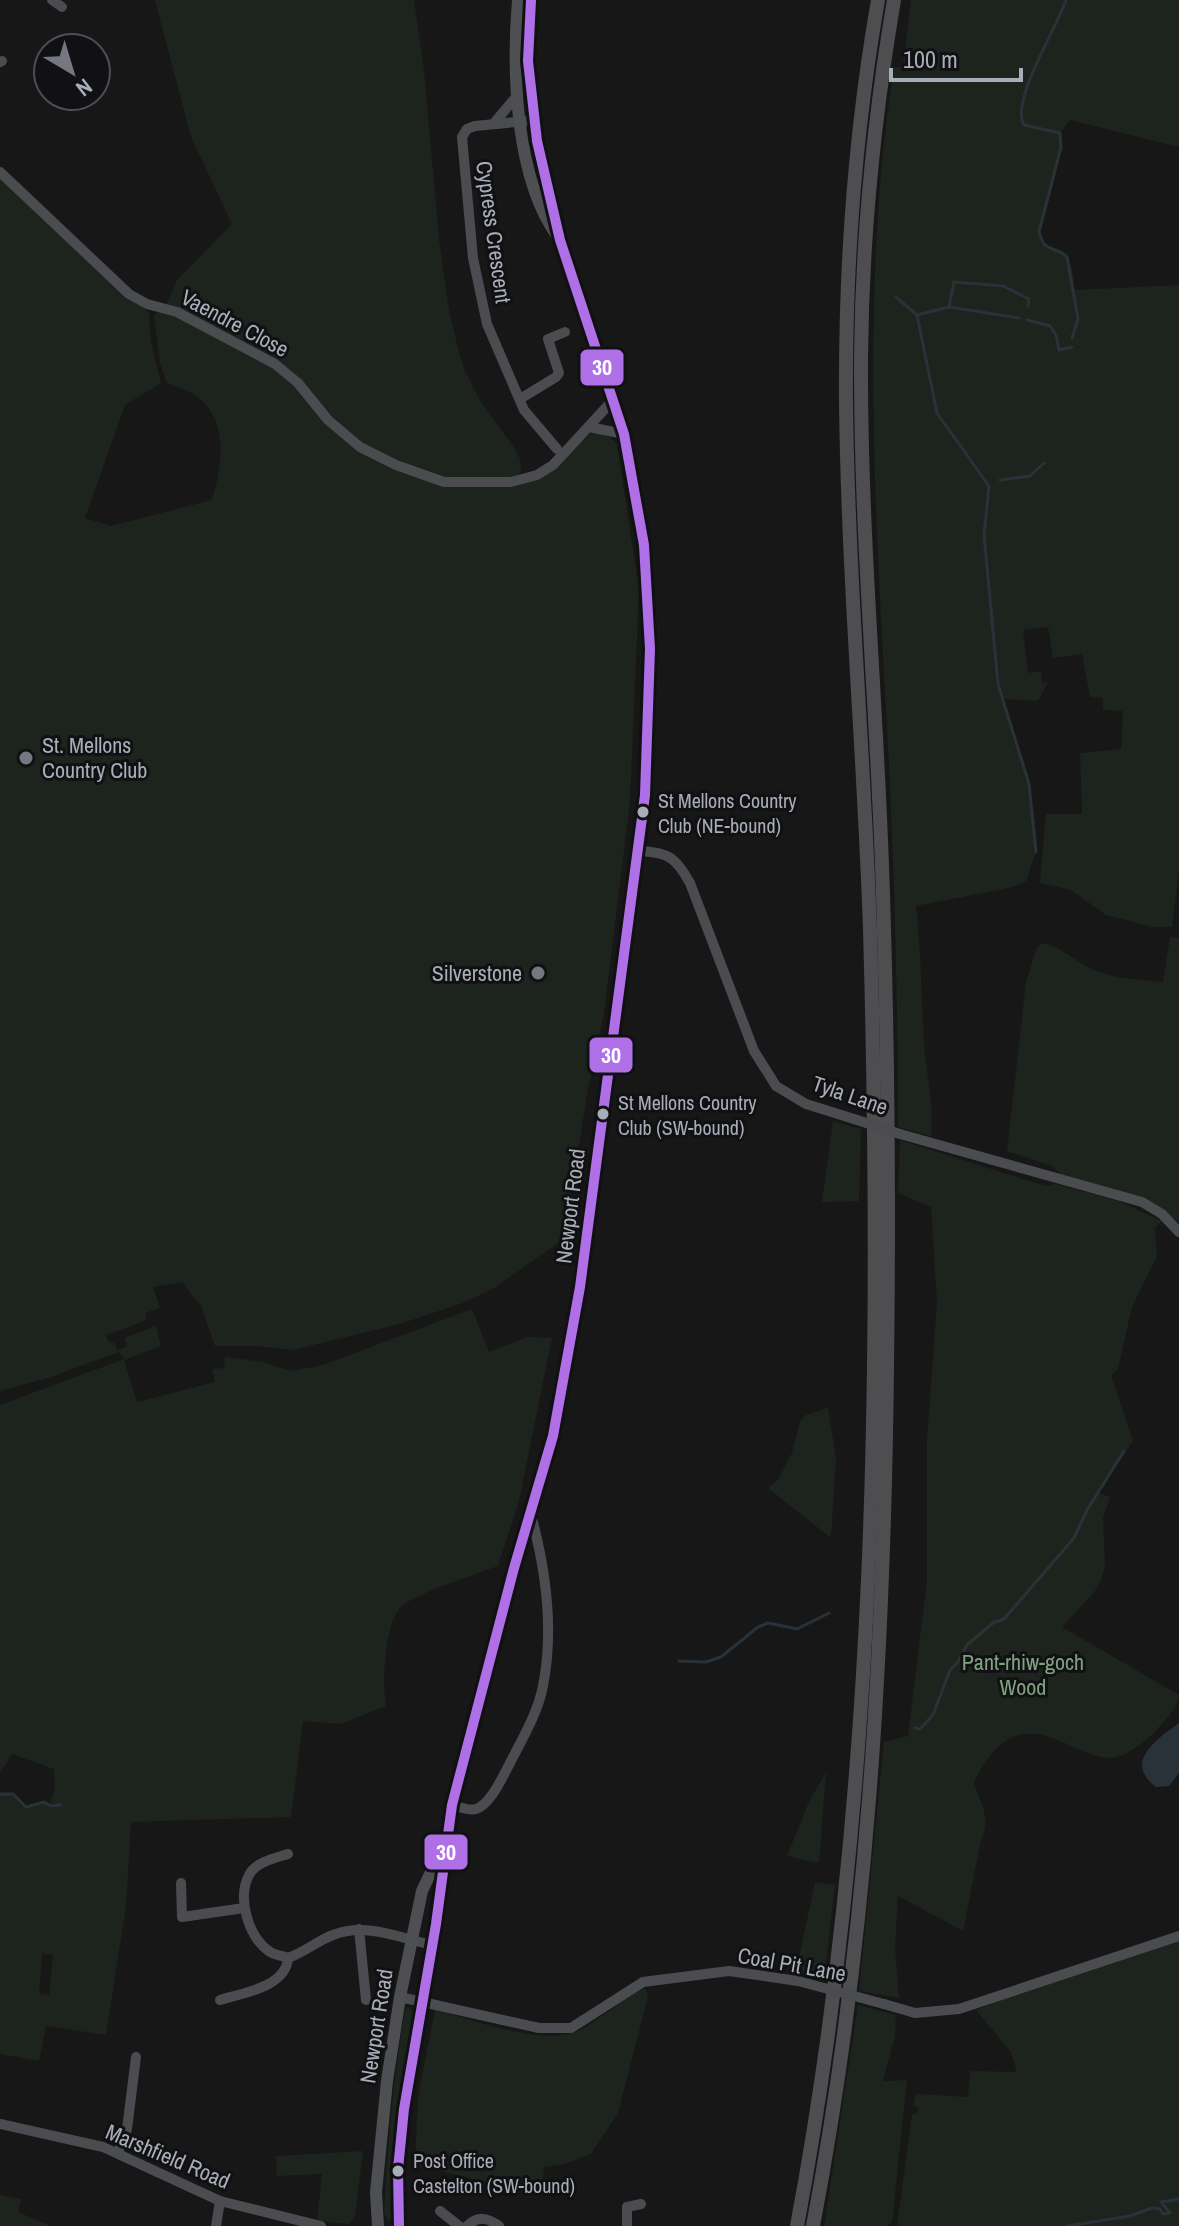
<svg xmlns="http://www.w3.org/2000/svg" width="1179" height="2226" font-family="'Archivo Narrow',sans-serif">
<style>
.green{fill:#1d241e;fill-rule:evenodd}
.water{fill:#2a3239}
.lines{fill:none;stroke-linecap:round;stroke-linejoin:round}
.stream{stroke:#2a3239;stroke-width:3}
.minor{stroke:#4b4c50;stroke-width:10}
.major{stroke:#4d4f52;stroke-width:12}
.highway{stroke:#4e4e51;stroke-width:14}
.minor-bridge{stroke:#4b4c50;stroke-width:10}
.bus-1-casing{stroke:#111113;stroke-width:16}
.bus-1{stroke:#ae6fe7;stroke-width:10}
.poi-dot{fill:#757880;stroke:#111113;stroke-width:3}
.bus-dot{fill:#a8adb8;stroke:#111113;stroke-width:3}
.labels{text-anchor:middle;dominant-baseline:central;stroke-width:6;stroke-linejoin:round;paint-order:stroke}
.bus-label{font-size:20px;fill:#a8adb8;stroke:#111113;text-anchor:start}
.street-label{font-size:22px;fill:#a8adb8;stroke:#111113}
.poi-label{font-size:22px;fill:#a8adb8;stroke:#111113;text-anchor:start}
.park-label{font-size:22px;fill:#7fa381;stroke:#111113}
.line-badge{stroke:#111113;stroke-width:3}
.badge-label{font-size:22px;text-anchor:middle;font-weight:bold;fill:#fff}
</style>
<rect width="100%" height="100%" fill="#171717"/>
<g class="green">
<path d="M155,0H414L424,70L439,240L449,310L459,353L465,371L481,402L515,449L520,459L521,472L516,478L445,480L371,449L340,427L300,380L166,306L177,280L232,224L191,137Z"/>
<path d="M911,0H1179V147L1070,120L1060,133L1061,147L1039,232C1044,256 1058,243 1067,257C1073,265 1073,281 1075,290L1179,285V870L1172,927H1153L1106,915L1071,890L1040,883L1046,814H1082L1080,753L1121,749L1123,711L1103,710V698L1090,697L1082,654L1053,658L1048,627L1023,630L1028,673L1041,671L1042,683L1048,682L1038,701L1003,699L1029,784L1037,839L1036,852L1026,881L1013,887L916,906C922,956 921,1006 925,1055C928,1083 934,1108 931,1136L898,1127C898,993 894,860 887,727C875,506 860,286 894,67L903,68Z"/>
<path d="M0,176L113,286L149,312L151,343L161,383L125,405L85,518L111,526L212,500C221,468 230,425 200,399C191,391 177,387 166,382L160,363L154,316L159,311L176,315L286,376L335,431L435,482H525L590,434C600,430 610,436 617,444L639,589L630,802L604,1013L588,1089L564,1239L494,1288L463,1303L403,1323L293,1350L257,1346H215L201,1306L182,1282L153,1287L160,1308L145,1313L147,1318L142,1322L106,1335L109,1343L114,1342L117,1350L127,1346L125,1338L156,1326L161,1346L124,1360L137,1402L215,1382L212,1369L224,1368L225,1357L263,1362L291,1371L323,1365L472,1309L489,1352L527,1337L552,1338L519,1501L498,1566C479,1573 411,1595 400,1608C384,1627 382,1684 386,1706L341,1724L303,1721L291,1817L131,1822L126,1906L106,2035L46,2026L39,2061L0,2054V1794H13L26,1807L44,1802L50,1806L55,1787L54,1769L12,1754L0,1773V1405L124,1359L119,1352L48,1378L0,1391ZM42,1954L53,1955L49,1995L39,1994Z"/>
<path d="M1170,937L1179,938V1223L1156,1205L1060,1174L1052,1166L1007,1151L1026,982L1037,947L1043,943C1061,947 1072,959 1088,967C1109,979 1139,979 1163,982Z"/>
<path d="M833,1121L861,1129L859,1201L822,1202Z"/>
<path d="M900,1140L1045,1186L1055,1184L1118,1201L1162,1221L1155,1228L1157,1256L1132,1307L1118,1369L1111,1375L1133,1441L1098,1493L1110,1497L1103,1518L1105,1565L1102,1577L1095,1591L1062,1627L1179,1695C1179,1707 1168,1716 1160,1726C1150,1738 1127,1758 1109,1758C1092,1757 1077,1748 1062,1742C1017,1721 994,1742 974,1782C980,1804 992,1818 981,1840L963,1931L898,1896L895,1946L899,1998L859,1991L884,1742L908,1736L927,1580V1439L937,1303L931,1207L898,1193Z"/>
<path d="M828,1408L836,1458L831,1538L768,1488L778,1480L792,1453L800,1421L806,1415Z"/>
<path d="M826,1772L819,1863L787,1856L808,1804Z"/>
<path d="M815,1882L835,1885L824,1980L796,1972Z"/>
<path d="M1179,1940V2226H897L912,2115L917,2113L918,2108L913,2106L916,2094L968,2097L970,2071L1017,2072L1011,2052L976,2010L1038,1986Z"/>
<path d="M645,1988L648,1996L618,2113L591,2154L565,2164L544,2167L543,2183L503,2186L415,2165L418,2097L435,2010C473,2019 546,2049 582,2029C604,2017 621,1999 645,1988Z"/>
<path d="M858,2005L896,2015L895,2036L883,2081L907,2080L892,2222L888,2226H824Z"/>
<path d="M409,2007L413,2011L396,2122L391,2220L388,2221L384,2212C388,2145 393,2077 405,2011Z"/>
<path d="M363,2151L355,2217L348,2224L317,2221L322,2174L277,2176L276,2156Z"/>
<path d="M0,2195L21,2199L18,2212L51,2226H0Z"/>
</g>
<path class="water" d="M1179,1723V1773L1169,1786L1156,1787C1123,1762 1156,1740 1179,1723Z"/>
<g class="lines">
<g class="stream">
<path d="M1066,0C1057,28 1010,101 1024,125L1060,133L1061,147L1039,232C1044,254 1055,245 1067,257L1078,319L1072,338"/>
<path d="M896,297L917,315L937,413L989,486L984,535L998,684L1029,784L1036,852"/>
<path d="M949,307L954,282L1003,286L1029,299L1028,306"/>
<path d="M917,315L949,307L1019,318"/>
<path d="M1027,320L1050,326L1056,335L1059,350L1072,347"/>
<path d="M1000,480L1030,476L1044,463"/>
<path d="M679,1661L706,1662L721,1657L758,1627L768,1623L797,1629L829,1613"/>
<path d="M915,1728L920,1729L933,1715L950,1670L958,1662L967,1645L993,1623L1004,1619L1074,1538L1087,1510L1124,1451"/>
<path d="M0,1794H13L26,1807L44,1802L51,1806L61,1805"/>
<path d="M1067,2226L1130,2216L1152,2208L1160,2209L1163,2214L1170,2213L1161,2202L1179,2199"/>
</g>
<g class="minor">
<path d="M52,0L62,7"/>
<path d="M0,62L2,61"/>
<path d="M527,121L475,126L467,129L462,137L473,258L487,324L524,410L557,449"/>
<path d="M495,122L516,97"/>
<path d="M0,172L129,294L147,304L177,312L275,364L298,383L328,420L360,447L396,465L444,482H511L537,475L553,465L614,399"/>
<path d="M520,399L556,377L559,373L548,339L565,332"/>
<path d="M589,427L624,434"/>
<path d="M639,851C669,852 676,858 690,883L754,1051L776,1086L806,1104L854,1119"/>
<path d="M900,1134L1142,1202L1162,1214L1179,1232"/>
<path d="M452,1805C459,1807 469,1811 476,1809C490,1805 502,1778 509,1765C521,1741 538,1713 543,1686C554,1630 546,1570 531,1515"/>
<path d="M288,1854C275,1858 256,1862 249,1875C237,1898 248,1937 270,1952C275,1955 283,1956 288,1958"/>
<path d="M181,1883L182,1917L244,1908"/>
<path d="M359,1929L366,2000"/>
<path d="M400,1997L539,2028H571L643,1982L729,1971L798,1981"/>
<path d="M220,2000C243,1993 286,1987 288,1958C305,1952 317,1941 333,1935C366,1922 400,1938 432,1945"/>
<path d="M884,2004L915,2013L959,2009L1179,1936"/>
<path d="M0,2124L103,2147L220,2201L321,2226"/>
<path d="M118,2152L127,2129L136,2057"/>
<path d="M440,2211L459,2226"/>
<path d="M216,2226L220,2201"/>
<path d="M467,2226C478,2216 487,2217 499,2226"/>
<path d="M627,2226V2207L641,2204"/>
</g>
<g class="major">
<path d="M518,0C512,71 515,178 558,237"/>
<path d="M378,2226L376,2192L387,2081L400,1997L422,1891L442,1849"/>
<path d="M399,2226L398,2169L404,2109L436,1924L452,1805L514,1568L553,1436L580,1287L645,795L650,649L644,545L637,499L624,434L614,399L560,240C556,213 547,188 541,161C529,109 525,54 531,0"/>
</g>
<g class="highway">
<path d="M797,2226C877,1801 882,1360 870,929C864,753 848,578 846,402C845,268 855,132 878,0"/>
<path d="M813,2226C867,1943 884,1654 887,1366C889,1209 888,1052 883,895C878,716 860,537 861,357C862,238 874,118 894,0"/>
</g>
<g class="minor-bridge">
<path d="M854,1119L900,1134"/>
<path d="M798,1981L884,2004"/>
</g>
<defs>
<path id="bus-1" d="M399,2226L398,2169L404,2109L436,1924L452,1805L514,1568L553,1436L580,1287L645,795L650,649L644,545L624,434L560,240L537,141L528,61L531,0"/>
</defs>
<use href="#bus-1" class="bus-1-casing"/>
<use href="#bus-1" class="bus-1"/>
</g>
<g class="poi-dot">
<circle cx="26" cy="758" r="8"/>
<circle cx="538" cy="973" r="8"/>
</g>
<g class="bus-dot">
<circle cx="643" cy="812" r="7"/>
<circle cx="603" cy="1114" r="7"/>
<circle cx="398" cy="2171" r="7"/>
</g>
<g class="labels">
<g class="bus-label">
<text x="658" y="800">St Mellons Country<tspan x="658" dy="25">Club (NE-bound)</tspan></text>
<text x="618" y="1102">St Mellons Country<tspan x="618" dy="25">Club (SW-bound)</tspan></text>
<text x="413" y="2160">Post Office<tspan x="413" dy="25">Castelton (SW-bound)</tspan></text>
</g>
<g class="street-label">
<text transform="translate(494 232) rotate(82)">Cypress Crescent</text>
<text transform="translate(235 323) rotate(28)">Vaendre Close</text>
<text transform="translate(850 1095) rotate(19)">Tyla Lane</text>
<text transform="translate(570 1206) rotate(-83)">Newport Road</text>
<text transform="translate(792 1964) rotate(10)">Coal Pit Lane</text>
<text transform="translate(376 2026) rotate(-81)">Newport Road</text>
<text transform="translate(168 2156) rotate(23)">Marshfield Road</text>
</g>
<g class="poi-label">
<text x="42" y="745">St. Mellons<tspan x="42" dy="25">Country Club</tspan></text>
<text x="522" y="973" text-anchor="end">Silverstone</text>
</g>
<g class="park-label">
<text x="1023" y="1662">Pant-rhiw-goch<tspan x="1023" dy="25">Wood</tspan></text>
</g>
</g>
<g class="line-badge">
<rect x="579" y="348" width="46" height="39" rx="8" fill="#ae6fe7"/>
<rect x="588" y="1036" width="46" height="38" rx="8" fill="#ae6fe7"/>
<rect x="423" y="1833" width="46" height="38" rx="8" fill="#ae6fe7"/>
</g>
<g class="badge-label">
<text x="602" y="375">30</text>
<text x="611" y="1063">30</text>
<text x="446" y="1860">30</text>
</g>
<g transform="translate(72 72) rotate(142)"><circle r="38" fill="#111113" stroke="#4d4f55" stroke-width="2"/>
<path d="M0-6L14 30L0 20L-14 30Z" fill="#757880"/>
<text y="-12" font-size="22" font-weight="bold" text-anchor="middle" fill="#a8adb8">N</text>
</g>
<path d="M891 68v12h130v-12" fill="none" stroke="#a8adb8" stroke-width="4"/>
<text x="903" y="68" font-size="24" fill="#a8adb8" stroke="#111113" stroke-width="6" paint-order="stroke">100 m</text>
</svg>
